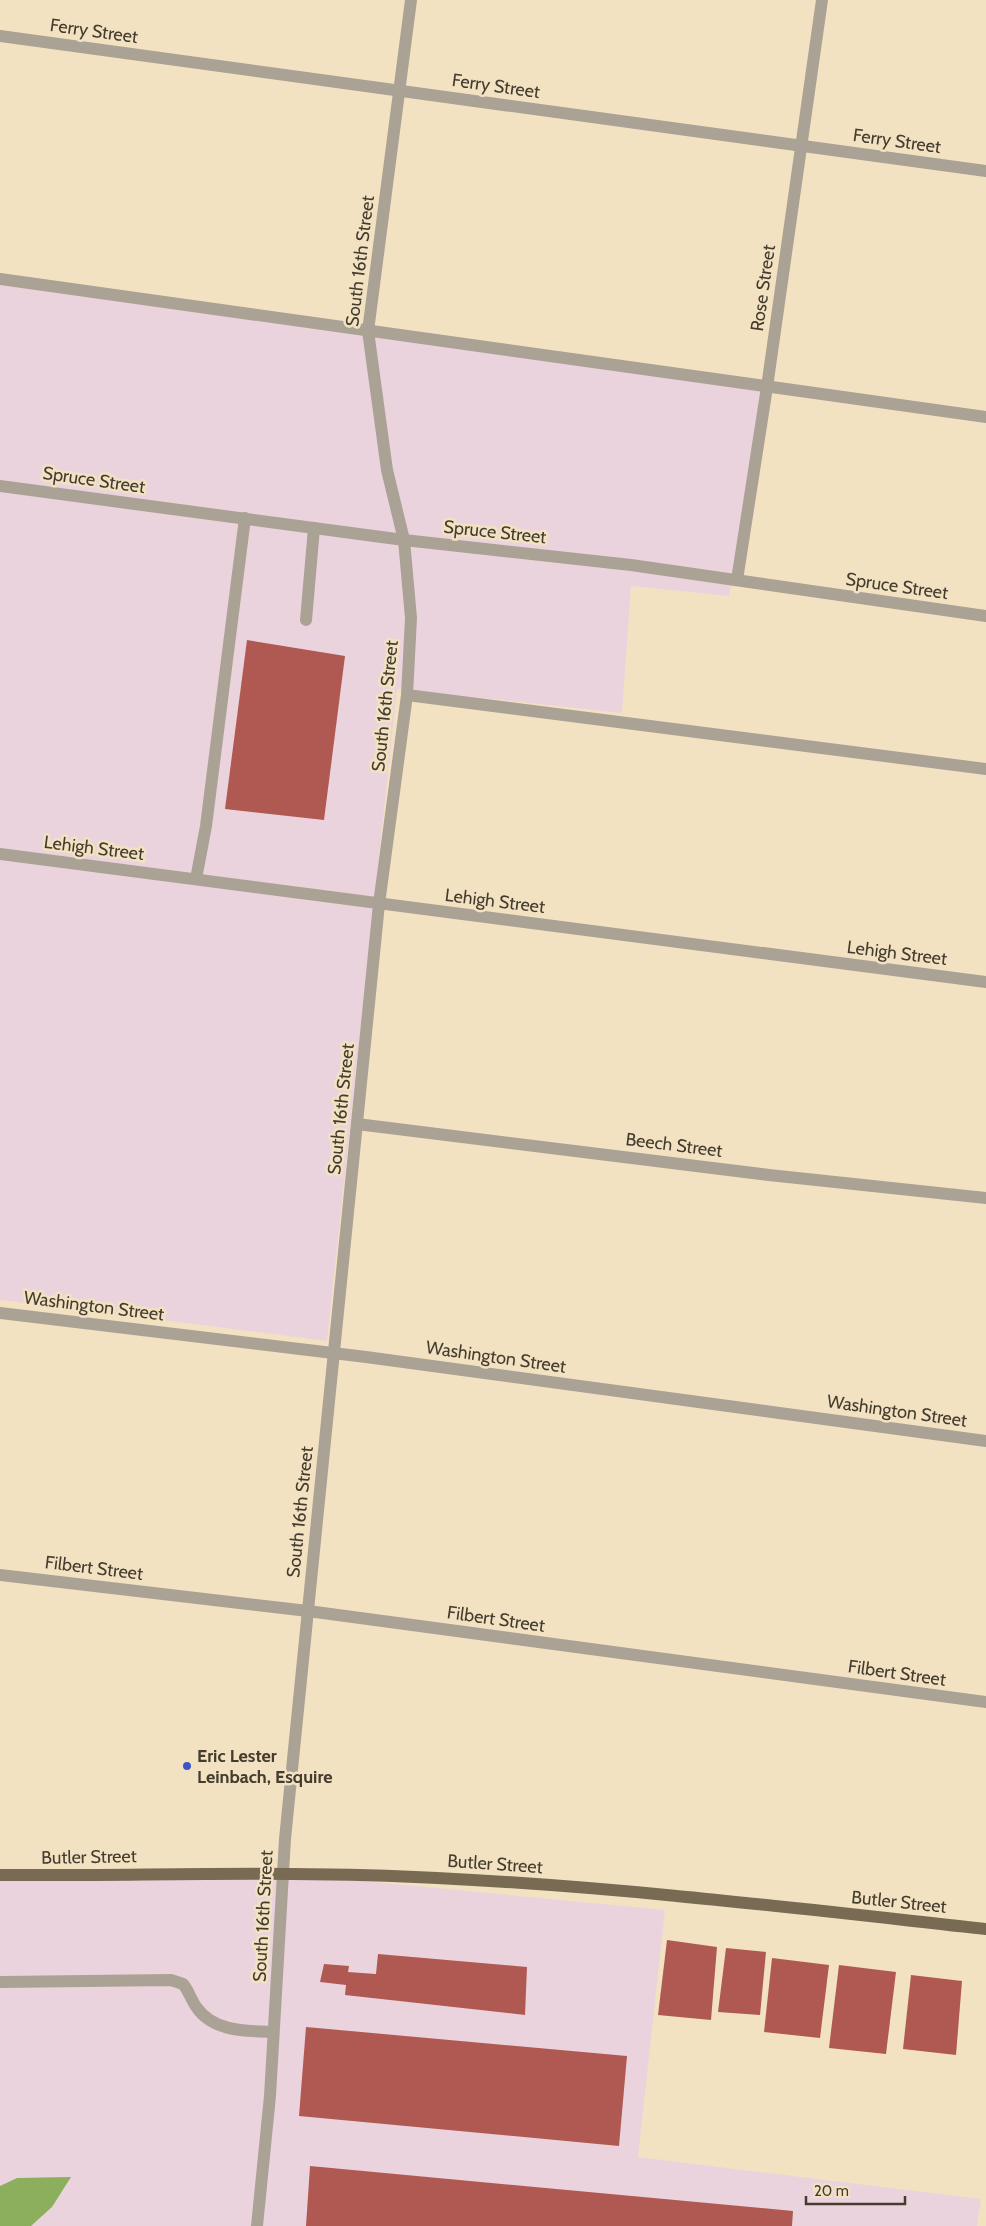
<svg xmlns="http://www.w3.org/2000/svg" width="986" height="2226" font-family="Cabin,sans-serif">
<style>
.commercial{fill:#ebd3dd}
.forest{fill:#8caf5d}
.building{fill:#b05952}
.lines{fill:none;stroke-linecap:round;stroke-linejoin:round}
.minor{stroke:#aaa295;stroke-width:12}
.major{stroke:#796b53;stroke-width:12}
.poi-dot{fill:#3d54c7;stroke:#f3e2c2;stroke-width:2}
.labels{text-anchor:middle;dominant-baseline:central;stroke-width:5;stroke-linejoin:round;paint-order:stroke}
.street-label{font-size:18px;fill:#433c2f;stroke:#f3e2c2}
.poi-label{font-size:18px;font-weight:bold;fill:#433c2f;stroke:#f3e2c2;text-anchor:start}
</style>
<rect width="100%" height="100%" fill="#f3e2c2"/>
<g class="commercial">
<path d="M0,274L769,384L729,596L631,586L622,713L397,689L327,1341L0,1300Z"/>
<path d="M0,1869L270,1872L665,1910L638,2157L981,2199L977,2226H0Z"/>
</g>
<path class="forest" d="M71,2177L52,2207L31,2226H0V2186L17,2178Z"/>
<g class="building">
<path d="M247,640L345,656L324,820L225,809Z"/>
<path d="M667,1940L717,1947L711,2020L658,2015Z"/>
<path d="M726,1948L766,1952L760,2015L718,2012Z"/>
<path d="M378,1954L527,1967L525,2015L345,1995L346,1985L320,1982L324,1964L349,1966L348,1972L376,1974Z"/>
<path d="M772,1958L829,1965L820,2038L764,2032Z"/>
<path d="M839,1965L896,1972L886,2054L829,2048Z"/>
<path d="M911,1975L962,1981L956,2055L903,2049Z"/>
<path d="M306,2027L627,2056L619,2146L299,2116Z"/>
<path d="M310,2166L793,2211L792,2226H306Z"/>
</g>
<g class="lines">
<g class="minor">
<path d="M0,36L986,171"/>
<path d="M0,279L986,417"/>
<path d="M0,486L404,540L631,565L986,616"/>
<path d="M737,580L767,387L822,0"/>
<path d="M306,620L314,528"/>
<path d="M407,695L986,769"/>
<path d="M0,854L986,982"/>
<path d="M196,879L206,826L245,518"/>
<path d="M357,1124L769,1175L986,1198"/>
<path d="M0,1313L366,1357L986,1441"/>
<path d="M0,1575L308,1611L986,1702"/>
<path d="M0,1982L171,1980L183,1984C189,1991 191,2000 197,2008C214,2032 247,2031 273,2032"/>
<path d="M257,2226L270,2096L285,1839L379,904L407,695L411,618L404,540L387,470L368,331L411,0"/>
</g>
<path class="major" d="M0,1875C146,1876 291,1870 437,1878C621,1887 803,1909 986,1929"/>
</g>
<circle class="poi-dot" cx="187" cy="1766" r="5"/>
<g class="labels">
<g class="street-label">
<text transform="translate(94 31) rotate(8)">Ferry Street</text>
<text transform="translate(496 86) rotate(8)">Ferry Street</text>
<text transform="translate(897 141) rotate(8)">Ferry Street</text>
<text transform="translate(360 261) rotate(-83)">South 16th Street</text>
<text transform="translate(763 288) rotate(-82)">Rose Street</text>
<text transform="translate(94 480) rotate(8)">Spruce Street</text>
<text transform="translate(495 532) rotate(6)">Spruce Street</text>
<text transform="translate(897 586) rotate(8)">Spruce Street</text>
<text transform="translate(385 706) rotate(-84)">South 16th Street</text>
<text transform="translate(94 848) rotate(7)">Lehigh Street</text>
<text transform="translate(495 901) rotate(7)">Lehigh Street</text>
<text transform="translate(897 953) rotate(7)">Lehigh Street</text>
<text transform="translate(341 1109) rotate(-84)">South 16th Street</text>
<text transform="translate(674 1145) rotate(7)">Beech Street</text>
<text transform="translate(94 1306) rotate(7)">Washington Street</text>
<text transform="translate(496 1357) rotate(8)">Washington Street</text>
<text transform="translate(897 1411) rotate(8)">Washington Street</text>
<text transform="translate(300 1512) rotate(-84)">South 16th Street</text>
<text transform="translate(94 1568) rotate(7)">Filbert Street</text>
<text transform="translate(496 1619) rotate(8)">Filbert Street</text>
<text transform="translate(897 1673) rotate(8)">Filbert Street</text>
<text transform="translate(89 1857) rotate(-1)">Butler Street</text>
<text transform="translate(495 1864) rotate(4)">Butler Street</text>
<text transform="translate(899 1902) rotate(6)">Butler Street</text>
<text transform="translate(263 1916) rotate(-87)">South 16th Street</text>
</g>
<g class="poi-label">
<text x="197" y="1756">Eric Lester<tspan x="197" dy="21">Leinbach, Esquire</tspan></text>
</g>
</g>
<path d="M806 2196v8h99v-8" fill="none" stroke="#433c2f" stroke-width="2.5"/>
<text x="814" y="2196" font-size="15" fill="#433c2f" stroke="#f3e2c2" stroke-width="4" paint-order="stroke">20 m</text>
</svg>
